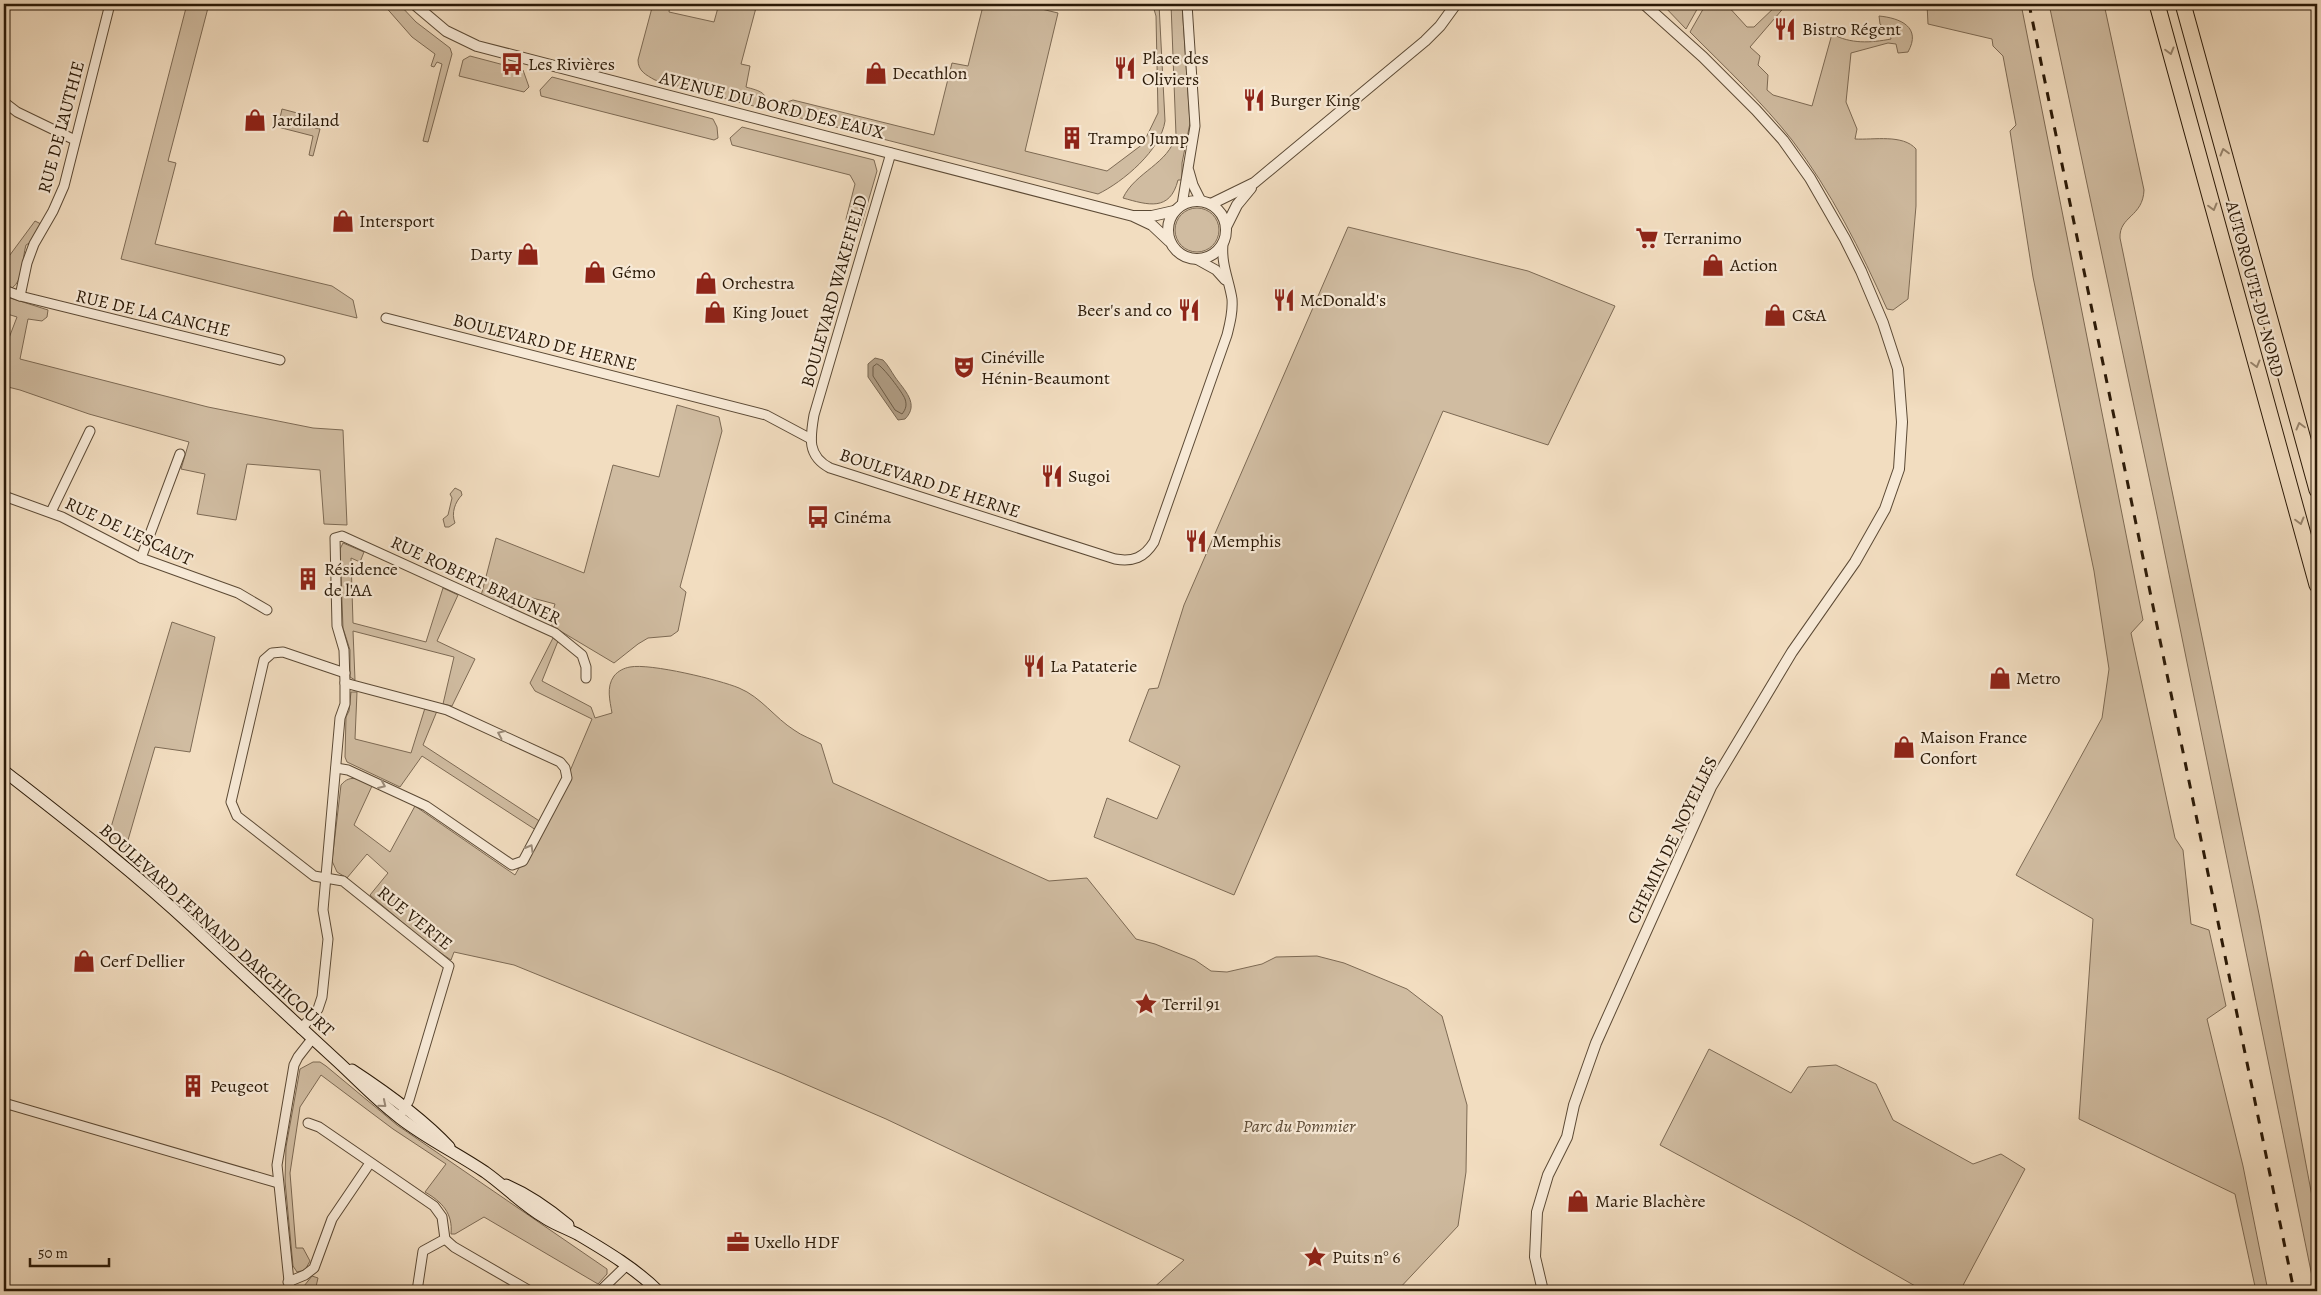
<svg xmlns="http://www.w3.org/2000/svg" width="2321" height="1295" font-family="Alegreya,serif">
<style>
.green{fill:#d0bca1;stroke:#7d6a54}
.water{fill:#ae9a81;stroke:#796650}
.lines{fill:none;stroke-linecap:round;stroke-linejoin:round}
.shore{stroke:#6c5a44;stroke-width:1}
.minor-casing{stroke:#5c4a35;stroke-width:11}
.tertiary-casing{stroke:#5c4a35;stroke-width:12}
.secondary-casing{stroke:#2a1907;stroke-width:13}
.motorway-casing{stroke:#2a1907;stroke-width:17}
.minor{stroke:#f7e9d6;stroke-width:9}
.tertiary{stroke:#f7e9d6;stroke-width:10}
.secondary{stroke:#f7e9d6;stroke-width:11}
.motorway{stroke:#f2ddc0;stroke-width:15}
.rail{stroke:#2a1907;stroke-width:3;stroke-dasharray:9 9;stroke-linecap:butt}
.oneway{stroke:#98856d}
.oneway2{stroke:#9b8b79}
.labels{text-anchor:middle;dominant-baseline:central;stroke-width:4.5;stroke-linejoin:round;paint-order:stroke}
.poi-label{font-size:18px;fill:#2a1907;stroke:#f7e9d6;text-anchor:start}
.street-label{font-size:18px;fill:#2a1907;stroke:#f7e9d6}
.park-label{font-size:18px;font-style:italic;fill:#5c4a35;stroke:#f7e9d6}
</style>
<rect width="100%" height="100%" fill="#f2ddc0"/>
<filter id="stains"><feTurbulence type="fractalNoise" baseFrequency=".004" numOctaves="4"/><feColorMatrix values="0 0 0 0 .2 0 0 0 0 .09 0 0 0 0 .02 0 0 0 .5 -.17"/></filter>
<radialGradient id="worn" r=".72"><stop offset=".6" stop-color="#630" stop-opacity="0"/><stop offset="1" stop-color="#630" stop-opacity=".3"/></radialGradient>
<g class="green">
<path d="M187,4H209L168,161L176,163L155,244L332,286L353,300L357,318L121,259Z"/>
<path d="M383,4H399L416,22L450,48L452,54L428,142L423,141L442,64L437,62L434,67L431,66L435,54L412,37Z"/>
<path d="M653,4L670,5L669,12L714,22L719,4H757L741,64L750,66L746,87C759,91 770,92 765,109L655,80C646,75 638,71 638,60Z"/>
<path d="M975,4H1021L1058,13L1025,151L1107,171L1143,144L1158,113L1156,16L1153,6L1148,7L1134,4H1159L1165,121C1161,150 1123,182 1098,194L781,113L784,103L793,100L934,135L952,63L968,66L983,6Z"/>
<path d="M1171,4H1182L1190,123L1182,163V180H1178C1170,212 1148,205 1123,198C1135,172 1169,164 1176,135Z"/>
<path d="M1662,4H1700L1686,29Z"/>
<path d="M1706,4H1726L1747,27H1754L1778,4H1787L1750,47L1760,56L1758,65L1768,75L1767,90L1773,95L1812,106L1832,34C1851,44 1870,43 1891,39L1890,32L1880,24L1879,16C1900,18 1922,27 1908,52L1898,53L1896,44L1888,43L1851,53L1846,102L1857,129L1855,139C1874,140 1903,134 1916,149V206L1908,299L1893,310L1887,309C1861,251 1831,191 1792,140C1763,103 1724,66 1690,32Z"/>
<path d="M1927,4H2021L2143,620L2131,633L2175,838L2183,850L2191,924L2209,930L2226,1006L2207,1019L2243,1166L2268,1291H2256L2235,1194L2079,1119L2093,919L2016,875L2102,718L2109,669L2094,571L2033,277L2010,131L2016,125L2003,56L1993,46L1992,39L1928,24Z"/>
<path d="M2049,4H2104L2144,190C2143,217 2119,216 2120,238L2259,914L2317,1223V1291H2315L2156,510Z"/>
<path d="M470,56L523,70L529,87L524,92L459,76L463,60Z"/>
<path d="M552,77L713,119L717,127L718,138L714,140L541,96L540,90Z"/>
<path d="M282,109L301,114L299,124L320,129L313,156L309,155L313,136L278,127Z"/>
<path d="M742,127L874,160L877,171L861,226L854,228L847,223L846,219L855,184L850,175L732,145L730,138Z"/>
<circle cx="1197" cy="230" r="22"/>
<path d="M35,221L41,224L31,242L26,245C22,258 24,280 12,288L4,287V263Z"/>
<path d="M1348,227L1528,271L1615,306L1548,445L1443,411L1234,895L1094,837L1107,798L1157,819L1180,766L1129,741L1149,689L1158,688L1184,605Z"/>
<path d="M4,296L48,310L47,317L42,321L28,319L20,359L208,407L313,428L343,430L347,525L324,524L320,470L247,464L236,520L197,514L205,474L181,469L189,442L89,414L20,390L4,386V351L17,317L4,313Z"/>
<path d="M677,405L719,417L722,431L680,587L686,592L678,631L671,636L648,638L638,644L614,663L552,626L550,620L555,604L521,595L514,606L509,608L481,596L496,538L584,573L613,465L659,477Z"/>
<path d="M455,488L461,491L462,495C455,502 451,513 455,523L449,527H445L443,519L448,515L452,498L450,494Z"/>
<path d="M343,543L364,552L360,562L351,558L353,623L426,642L443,588L458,595L437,641L475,659L452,706L443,704L454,657L353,631L355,680L350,677V650L343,628L340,549Z"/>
<path d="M172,622L215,637L190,752L155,747L126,847L109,834Z"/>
<path d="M553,638L558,641L542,681L591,707L595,718L612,713C610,701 606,687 614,676C618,671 624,668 630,667C650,663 720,680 739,688C761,697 775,718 794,730C802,736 812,739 821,744L833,783L1049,881L1087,878L1136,939L1155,944L1195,960L1211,971L1227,972L1262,964L1276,957L1317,956L1344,963L1407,989L1442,1016L1467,1105L1466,1172L1458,1226L1397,1291H1150L1184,1260L886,1119L782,1074L514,965L454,952L451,960L428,944L370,895L388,873L367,854L347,878L337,872L332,861L341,785C351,773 360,780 372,786L354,825L390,852L415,806L515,875L539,832L422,756L400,787L347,762L345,757L346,717L349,711L351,692H357L355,739L411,753L425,708L437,711L423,745L544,824L567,778L592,719L535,691L530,683Z"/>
<path d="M1709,1049L1791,1093L1808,1067L1836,1065L1876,1084L1893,1120L1973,1164L2001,1154L2025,1169L1960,1291H1924L1801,1221L1660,1145Z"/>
<path d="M313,1062H320L326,1066L397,1125L607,1269V1274L598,1284L484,1217L455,1234H451C453,1213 442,1202 425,1192L446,1164L393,1129L321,1075L300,1107L290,1173L296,1248H303L310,1261L305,1270L297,1272L293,1266L285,1181L286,1147L300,1069Z"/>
<path d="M312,1276L318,1278L315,1291H300Z"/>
</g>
<path class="water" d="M875,358L883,360C888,365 891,371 895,377C904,390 920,404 905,419L898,420L868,377V364Z"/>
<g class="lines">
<path class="shore" d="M877,364C882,365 903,393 905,399C907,405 906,409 902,414L895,410L873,376V367Z"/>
<defs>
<g id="minor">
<path d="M4,102L17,112L75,140"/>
<path d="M891,153L814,415C810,438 807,456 830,468L1115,559C1133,562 1144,558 1154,542L1227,335C1230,323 1233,312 1232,299C1229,280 1221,264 1223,244"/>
<path d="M1189,171L1193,185L1201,201"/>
<path d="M1182,205L1195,126L1187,4"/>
<path d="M1198,260L1216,270L1225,280"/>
<path d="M4,290L20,296L27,263L34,244L53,211L64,186L110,4"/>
<path d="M20,296L280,360"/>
<path d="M386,318L766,415L811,439"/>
<path d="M4,496L62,517L141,558L238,593L267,610"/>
<path d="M51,512L90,431"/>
<path d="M141,558L180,454"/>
<path d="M345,673L283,652L272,653L264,660L231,802L237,816L314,876L343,881L449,966L409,1100L403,1111"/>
<path d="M336,768L348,770L426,806L512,865L523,861L567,778L565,768L560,762L447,710L345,683"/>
<path d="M301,1029L318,1009L322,997L328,939L323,910L340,718L345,704V683L344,650L337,626L335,538L342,536L555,633L582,655L586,667V678"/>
<path d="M4,1103L278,1183"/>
<path d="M308,1123L319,1127L434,1206L442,1217L445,1239"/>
<path d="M445,1239L454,1247L530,1291"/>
<path d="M288,1282L305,1275L314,1268L332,1219L370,1163"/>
<path d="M290,1291L277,1165L294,1065L298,1057L312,1039"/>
<path d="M417,1291L423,1251L445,1239"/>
<path d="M600,1291L626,1266"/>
</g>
<g id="tertiary">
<path d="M414,4L446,31L477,46L1133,216L1152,225L1169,241"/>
<circle cx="1197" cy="230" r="29"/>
<path d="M1211,204L1254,183L1425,41L1440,26L1456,4"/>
<path d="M1135,216H1152L1174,211"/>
<path d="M1226,227L1237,205L1251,188"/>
<path d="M1543,1291L1535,1257L1537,1212L1548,1175L1567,1137L1574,1105L1596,1043L1711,787L1792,652L1855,562L1885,509L1899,469L1902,422L1898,369L1883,323L1861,271L1845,239L1810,178L1783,140L1756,110L1703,57L1644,4"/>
</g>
<g id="secondary">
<path d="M4,771C68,821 133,871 193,927C240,971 287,1015 335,1059C357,1079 376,1100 400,1118C427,1139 457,1153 485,1172C506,1187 523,1205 545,1218C556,1225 568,1229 579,1235C606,1251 636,1269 658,1291"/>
<path d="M352,1070C384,1091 424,1120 449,1147"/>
<path d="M506,1185C529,1195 549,1209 568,1225"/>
</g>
<g id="motorway">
<path d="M2157,4L2317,585"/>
<path d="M2183,4L2317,490"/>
</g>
</defs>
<use href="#minor" class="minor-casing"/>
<use href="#tertiary" class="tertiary-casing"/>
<use href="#secondary" class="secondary-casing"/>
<use href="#motorway" class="motorway-casing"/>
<use href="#minor" class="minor"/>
<use href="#tertiary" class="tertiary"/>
<use href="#secondary" class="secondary"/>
<use href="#motorway" class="motorway"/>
<path class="rail" d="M2029,4L2294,1291"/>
</g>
<defs><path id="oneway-chevron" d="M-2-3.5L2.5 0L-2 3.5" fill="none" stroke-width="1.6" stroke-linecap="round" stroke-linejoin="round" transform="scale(1.25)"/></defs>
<g class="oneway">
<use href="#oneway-chevron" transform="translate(2170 51) rotate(75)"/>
<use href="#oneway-chevron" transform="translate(2224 152) rotate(-105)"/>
<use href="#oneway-chevron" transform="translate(2213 207) rotate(75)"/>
<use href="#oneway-chevron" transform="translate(2256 364) rotate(75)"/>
<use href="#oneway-chevron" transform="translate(2300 426) rotate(-105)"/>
<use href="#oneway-chevron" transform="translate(2300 521) rotate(75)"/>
</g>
<g class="oneway2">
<use href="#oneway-chevron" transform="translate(501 734) rotate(-156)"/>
<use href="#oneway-chevron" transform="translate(382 785) rotate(24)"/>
<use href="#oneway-chevron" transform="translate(530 848) rotate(-60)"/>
<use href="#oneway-chevron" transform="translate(383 1104) rotate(40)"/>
</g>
<defs>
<symbol id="restaurant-bare" viewBox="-9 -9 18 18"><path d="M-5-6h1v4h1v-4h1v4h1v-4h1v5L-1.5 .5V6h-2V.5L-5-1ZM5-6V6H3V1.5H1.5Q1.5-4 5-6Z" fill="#8f2418" stroke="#f7e9d6" stroke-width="2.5" paint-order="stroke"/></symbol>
<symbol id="bus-bare" viewBox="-9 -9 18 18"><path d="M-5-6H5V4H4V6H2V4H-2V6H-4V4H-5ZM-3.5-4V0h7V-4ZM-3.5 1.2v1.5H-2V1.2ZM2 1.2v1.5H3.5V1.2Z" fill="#8f2418" stroke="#f7e9d6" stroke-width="2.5" paint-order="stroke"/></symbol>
<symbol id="shop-bare" viewBox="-9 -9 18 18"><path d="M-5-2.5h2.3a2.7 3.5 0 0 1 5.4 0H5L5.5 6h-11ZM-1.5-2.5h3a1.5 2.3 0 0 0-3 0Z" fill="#8f2418" stroke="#f7e9d6" stroke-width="2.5" paint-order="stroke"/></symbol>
<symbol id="building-bare" viewBox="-9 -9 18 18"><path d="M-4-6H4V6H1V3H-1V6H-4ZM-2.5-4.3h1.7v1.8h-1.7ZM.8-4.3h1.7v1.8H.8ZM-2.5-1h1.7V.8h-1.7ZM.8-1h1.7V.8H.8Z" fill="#8f2418" stroke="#f7e9d6" stroke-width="2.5" paint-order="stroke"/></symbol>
<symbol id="supermarket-bare" viewBox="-9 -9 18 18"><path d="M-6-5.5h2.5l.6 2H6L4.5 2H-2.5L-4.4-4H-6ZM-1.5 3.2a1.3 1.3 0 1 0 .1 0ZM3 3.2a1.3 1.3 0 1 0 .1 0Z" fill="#8f2418" stroke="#f7e9d6" stroke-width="2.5" paint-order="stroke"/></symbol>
<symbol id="theatre-bare" viewBox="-9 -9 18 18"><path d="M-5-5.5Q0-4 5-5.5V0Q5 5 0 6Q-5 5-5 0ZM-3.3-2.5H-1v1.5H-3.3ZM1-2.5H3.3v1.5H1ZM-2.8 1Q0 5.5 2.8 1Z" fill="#8f2418" stroke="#f7e9d6" stroke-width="2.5" paint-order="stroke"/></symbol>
<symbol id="sight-bare" viewBox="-9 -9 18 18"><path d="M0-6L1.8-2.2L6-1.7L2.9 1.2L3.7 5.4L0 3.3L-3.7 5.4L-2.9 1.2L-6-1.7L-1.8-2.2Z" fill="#8f2418" stroke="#f7e9d6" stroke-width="2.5" paint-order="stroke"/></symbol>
<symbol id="office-bare" viewBox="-9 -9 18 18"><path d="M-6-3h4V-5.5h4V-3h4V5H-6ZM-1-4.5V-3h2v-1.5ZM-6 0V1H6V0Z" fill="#8f2418" stroke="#f7e9d6" stroke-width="2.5" paint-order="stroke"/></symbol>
</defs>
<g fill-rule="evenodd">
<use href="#restaurant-bare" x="1769" y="13" width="32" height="32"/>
<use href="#bus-bare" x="496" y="48" width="32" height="32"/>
<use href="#restaurant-bare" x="1109" y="52" width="32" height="32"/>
<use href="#shop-bare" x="860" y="57" width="32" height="32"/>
<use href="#restaurant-bare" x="1238" y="84" width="32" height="32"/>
<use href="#shop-bare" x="239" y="104" width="32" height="32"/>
<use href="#building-bare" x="1056" y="122" width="32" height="32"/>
<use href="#shop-bare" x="327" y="205" width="32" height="32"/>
<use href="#supermarket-bare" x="1631" y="222" width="32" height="32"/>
<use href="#shop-bare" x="512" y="238" width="32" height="32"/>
<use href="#shop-bare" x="1697" y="249" width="32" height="32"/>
<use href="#shop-bare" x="579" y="256" width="32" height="32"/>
<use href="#shop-bare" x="690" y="267" width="32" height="32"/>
<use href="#restaurant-bare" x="1268" y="284" width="32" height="32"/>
<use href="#restaurant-bare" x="1173" y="294" width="32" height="32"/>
<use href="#shop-bare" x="699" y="296" width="32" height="32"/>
<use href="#shop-bare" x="1759" y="299" width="32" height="32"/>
<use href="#theatre-bare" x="948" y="351" width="32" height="32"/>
<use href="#restaurant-bare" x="1036" y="460" width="32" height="32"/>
<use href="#bus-bare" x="802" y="501" width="32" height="32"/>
<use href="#restaurant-bare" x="1180" y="525" width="32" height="32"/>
<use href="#building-bare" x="292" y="563" width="32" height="32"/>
<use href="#restaurant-bare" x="1018" y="650" width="32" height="32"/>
<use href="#shop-bare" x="1984" y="662" width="32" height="32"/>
<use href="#shop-bare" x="1888" y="731" width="32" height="32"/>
<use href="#shop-bare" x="68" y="945" width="32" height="32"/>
<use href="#sight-bare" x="1130" y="988" width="32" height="32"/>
<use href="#building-bare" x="177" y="1070" width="32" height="32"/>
<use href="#shop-bare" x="1562" y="1185" width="32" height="32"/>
<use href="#office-bare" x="722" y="1226" width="32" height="32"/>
<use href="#sight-bare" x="1299" y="1241" width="32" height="32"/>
</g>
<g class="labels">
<g class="poi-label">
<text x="1802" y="29">Bistro Régent</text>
<text x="1142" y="58">Place des<tspan x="1142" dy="21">Oliviers</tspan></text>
<text x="528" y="64">Les Rivières</text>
<text x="892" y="73">Decathlon</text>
<text x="1270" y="100">Burger King</text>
<text x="272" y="120">Jardiland</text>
<text x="1088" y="138">Trampo Jump</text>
<text x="359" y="221">Intersport</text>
<text x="1664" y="238">Terranimo</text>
<text x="512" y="254" text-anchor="end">Darty</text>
<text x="1730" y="265">Action</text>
<text x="612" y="272">Gémo</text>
<text x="722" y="283">Orchestra</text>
<text x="1300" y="300">McDonald's</text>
<text x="1172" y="310" text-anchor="end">Beer's and co</text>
<text x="732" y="312">King Jouet</text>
<text x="1792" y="315">C&amp;A</text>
<text x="981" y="357">Cinéville<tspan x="981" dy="21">Hénin-Beaumont</tspan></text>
<text x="1068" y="476">Sugoi</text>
<text x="834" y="517">Cinéma</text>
<text x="1212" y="541">Memphis</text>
<text x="324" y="569">Résidence<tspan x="324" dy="21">de l'AA</tspan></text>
<text x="1050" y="666">La Pataterie</text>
<text x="2016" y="678">Metro</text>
<text x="1920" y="737">Maison France<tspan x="1920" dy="21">Confort</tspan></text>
<text x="100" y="961">Cerf Dellier</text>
<text x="1162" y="1004">Terril 91</text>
<text x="210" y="1086">Peugeot</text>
<text x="1595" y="1201">Marie Blachère</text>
<text x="754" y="1242">Uxello HDF</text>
<text x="1332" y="1257">Puits n° 6</text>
</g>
<g class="street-label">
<text transform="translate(772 105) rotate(14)">AVENUE DU BORD DES EAUX</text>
<text transform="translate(61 127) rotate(-75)">RUE DE L'AUTHIE</text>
<text transform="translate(2255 289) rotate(75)">AUTOROUTE DU NORD</text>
<text transform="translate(834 291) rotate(-74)">BOULEVARD WAKEFIELD</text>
<text transform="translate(153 313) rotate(13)">RUE DE LA CANCHE</text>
<text transform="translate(545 342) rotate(14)">BOULEVARD DE HERNE</text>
<text transform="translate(930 483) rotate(18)">BOULEVARD DE HERNE</text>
<text transform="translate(129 531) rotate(25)">RUE DE L'ESCAUT</text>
<text transform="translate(476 580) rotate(25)">RUE ROBERT BRAUNER</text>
<text transform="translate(1672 840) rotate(-64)">CHEMIN DE NOYELLES</text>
<text transform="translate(415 918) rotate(39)">RUE VERTE</text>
<text transform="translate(217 930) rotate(42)">BOULEVARD FERNAND DARCHICOURT</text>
</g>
<g class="park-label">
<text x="1299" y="1126">Parc du Pommier</text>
</g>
</g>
<rect width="2321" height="1295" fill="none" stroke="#f2ddc0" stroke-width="20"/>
<rect x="5" y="5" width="2311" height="1285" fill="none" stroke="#2a1907" stroke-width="2.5"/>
<rect x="10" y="10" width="2301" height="1275" fill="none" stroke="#2a1907"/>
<path d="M30 1258v8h79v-8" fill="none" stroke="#2a1907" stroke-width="2.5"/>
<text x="38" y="1258" font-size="15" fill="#2a1907" stroke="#f7e9d6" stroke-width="4" paint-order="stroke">50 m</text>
<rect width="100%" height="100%" filter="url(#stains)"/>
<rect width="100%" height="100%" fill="url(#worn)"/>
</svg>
